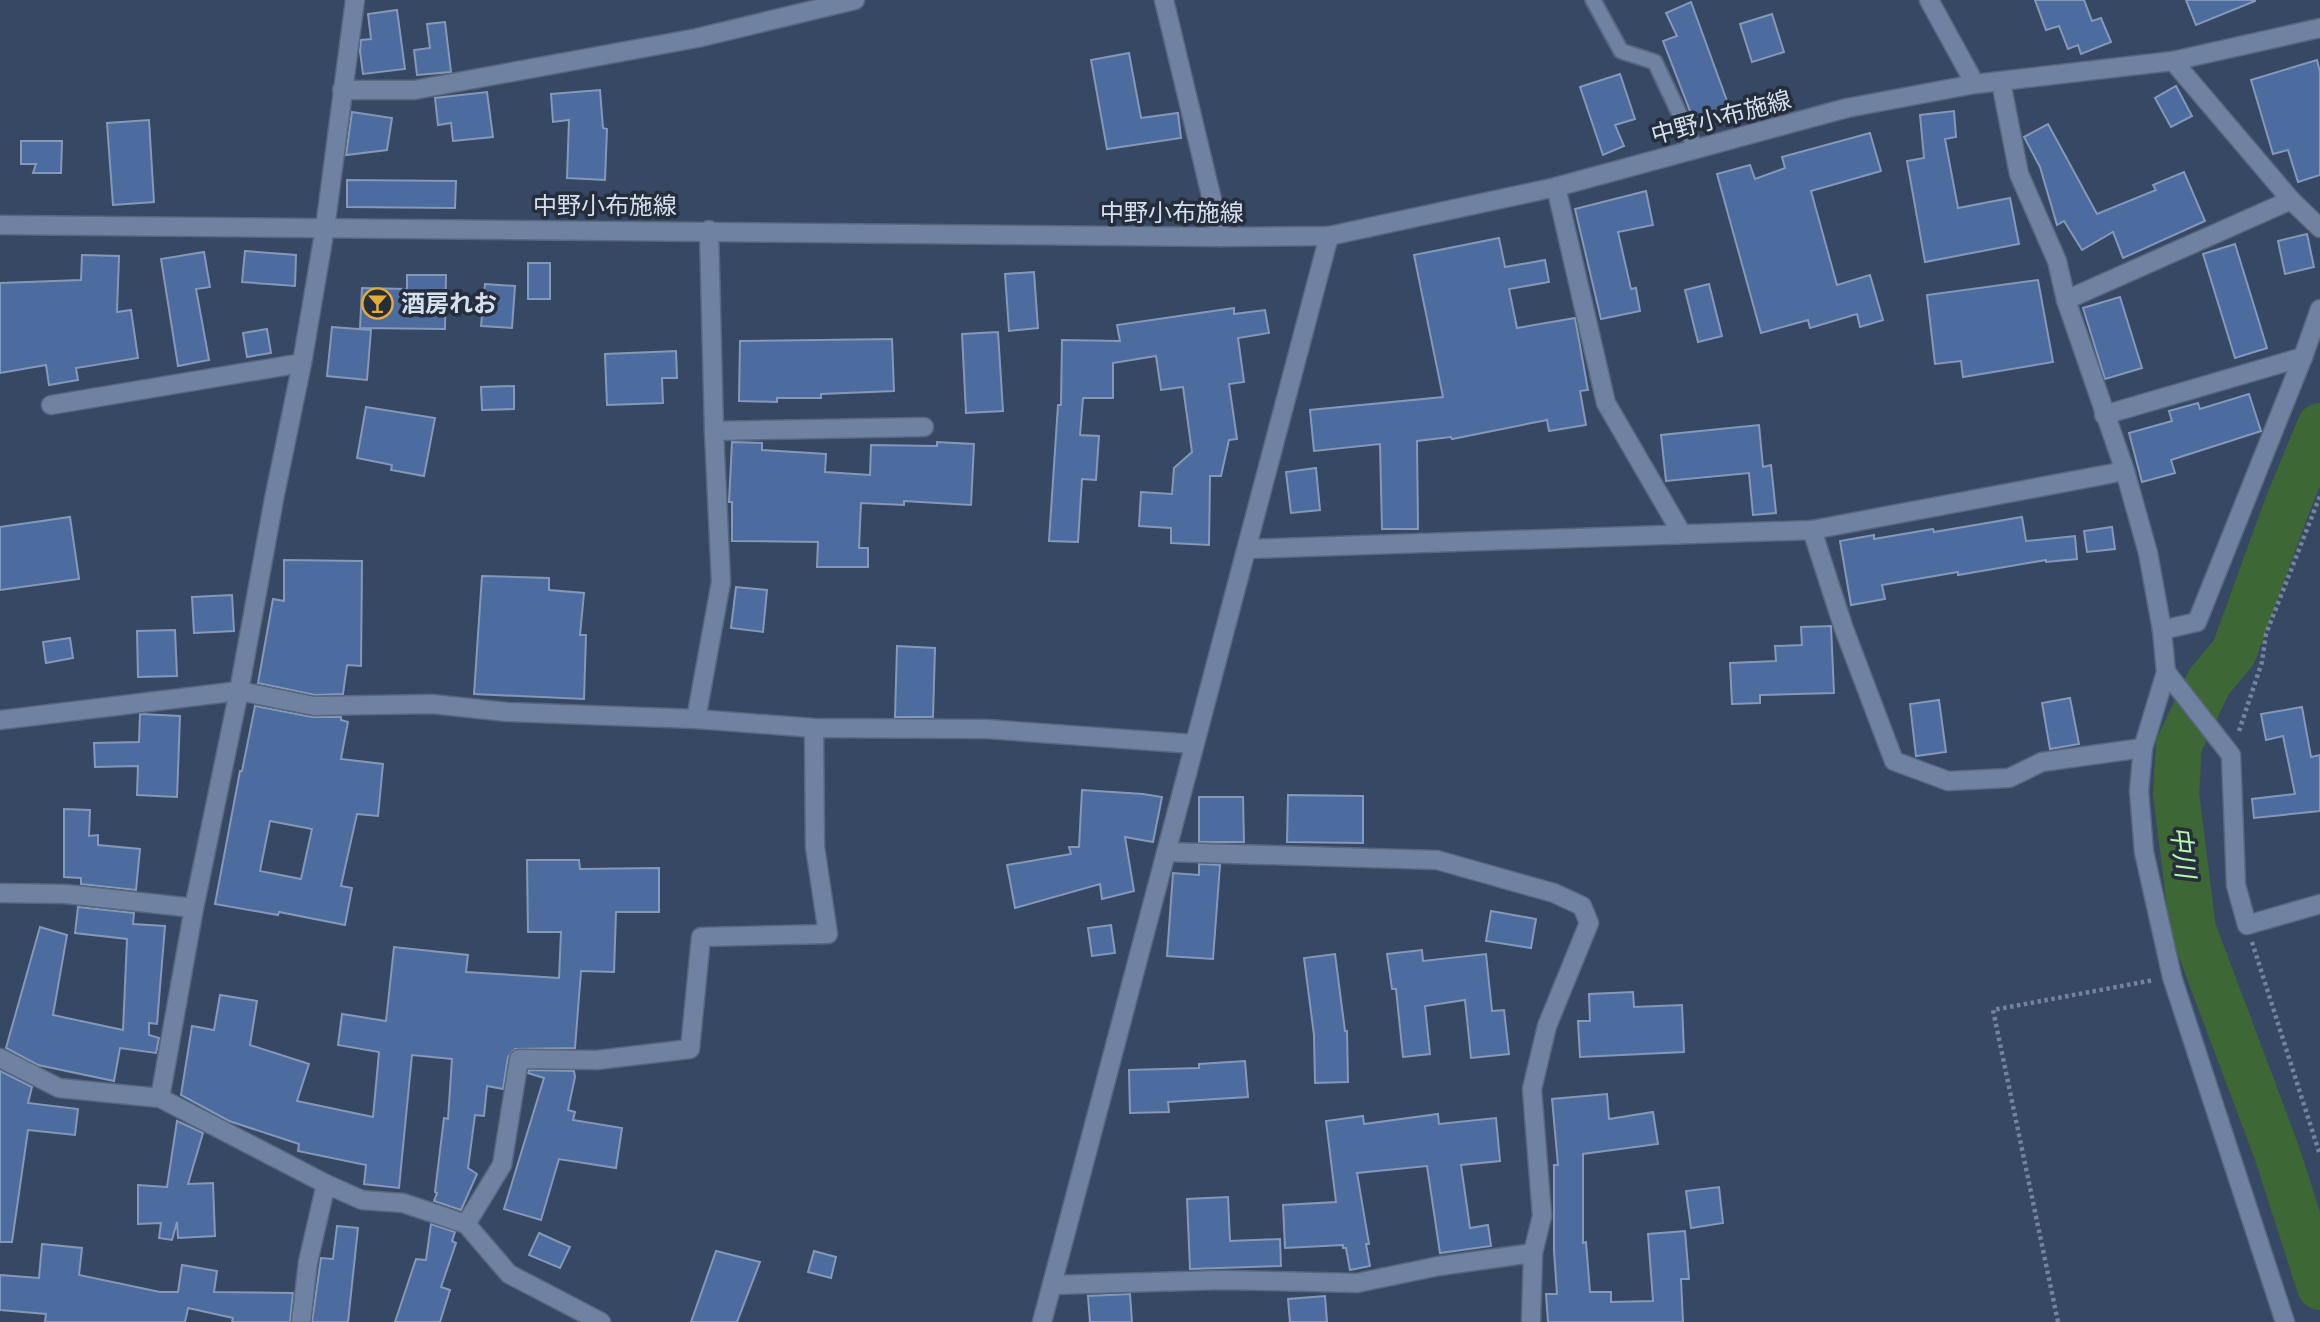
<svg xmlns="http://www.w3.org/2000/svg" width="2320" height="1322" font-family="'Libre Baskerville','Noto Sans JP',serif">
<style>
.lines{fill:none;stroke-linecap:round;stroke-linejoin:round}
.river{stroke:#3e6736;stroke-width:46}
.building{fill:#4c6b9f;stroke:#8498b9;stroke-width:2;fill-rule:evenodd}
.service-casing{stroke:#58667e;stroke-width:18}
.minor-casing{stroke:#58667e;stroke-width:21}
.tertiary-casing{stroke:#58667e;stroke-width:21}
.secondary-casing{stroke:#58667e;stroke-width:21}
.path{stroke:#75849c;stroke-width:4.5;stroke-dasharray:3.5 3.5;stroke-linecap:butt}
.service{stroke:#6f82a2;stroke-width:14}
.minor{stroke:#6f82a2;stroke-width:18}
.tertiary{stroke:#6f82a2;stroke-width:18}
.secondary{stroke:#6f82a2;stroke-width:18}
.labels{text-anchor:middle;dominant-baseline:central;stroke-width:7;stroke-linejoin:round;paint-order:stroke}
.street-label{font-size:24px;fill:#d4dff0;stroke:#262e3b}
.poi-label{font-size:24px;font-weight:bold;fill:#d4dff0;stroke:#262e3b;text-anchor:start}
.water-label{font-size:26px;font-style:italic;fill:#b7f7ab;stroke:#262e3b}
</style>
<rect width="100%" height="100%" fill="#364864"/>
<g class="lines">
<path class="river" d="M2320,426L2287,506L2234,652L2209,682L2179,745L2176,794L2193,929L2277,1153L2320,1287"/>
</g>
<g class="building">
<path d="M2035,0H2084L2092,21L2101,18L2111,42L2081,54L2078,45L2068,49L2059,26L2046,30Z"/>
<path d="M2186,0H2255V1L2196,25Z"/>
<path d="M1691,2L1731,112L1695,124L1663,41L1677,36L1666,13Z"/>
<path d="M397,10L405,69L363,74L360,51L361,40L371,39L368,14Z"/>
<path d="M1772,14L1784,52L1752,62L1740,24Z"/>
<path d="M445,22L451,72L417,75L414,50L430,48L427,24Z"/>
<path d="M1129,53L1141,118L1178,113L1181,138L1107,149L1091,60Z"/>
<path d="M2317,60L2320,72V175L2298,182L2288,150L2273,154L2251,80Z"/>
<path d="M1620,74L1635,119L1615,125L1624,146L1603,155L1580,87Z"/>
<path d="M2176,86L2192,116L2171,127L2155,98Z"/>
<path d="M600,90L603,128L607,129L605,180L567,178L569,120L553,122L551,94Z"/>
<path d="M487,92L493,137L453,141L451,123L438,125L435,98Z"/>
<path d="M1954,111L1956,137L1945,139L1958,208L2010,198L2019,244L1925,262L1907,161L1924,158L1920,115Z"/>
<path d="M352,112L392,118L387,150L346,155Z"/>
<path d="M149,120L154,202L113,205L107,123Z"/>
<path d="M2048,124L2097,214L2156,190L2153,185L2184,172L2205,221L2123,258L2113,232L2082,250L2064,221L2057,225L2040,167L2024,137Z"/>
<path d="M1870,133L1881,171L1811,191L1837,285L1870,275L1883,320L1860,327L1857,314L1810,328L1808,320L1761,333L1717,174L1750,165L1755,179L1785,168L1782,157Z"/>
<path d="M21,141H62L61,173H33L36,164H21Z"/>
<path d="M347,180L456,181L455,208L347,207Z"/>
<path d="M1646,191L1653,225L1618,232L1631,289L1636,288L1640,311L1601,319L1575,209Z"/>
<path d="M2307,234L2314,267L2285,274L2278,241Z"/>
<path d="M1499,238L1505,267L1545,260L1549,282L1509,289L1517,328L1575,318L1588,390L1580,391L1586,425L1549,431L1547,420L1452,439L1451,437L1417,441L1418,529H1382L1380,444L1314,451L1310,410L1443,397L1414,255Z"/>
<path d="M2235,244L2267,348L2235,358L2203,254Z"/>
<path d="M245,251L296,255L295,286L242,282Z"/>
<path d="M204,252L210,287L196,289L209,360L178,366L161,259Z"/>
<path d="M82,255L119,256L117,312L131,310L138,358L76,368L78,380L49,385L46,365L0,373V283L81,280Z"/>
<rect x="528" y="263" width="22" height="36"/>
<path d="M1034,272L1038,328L1009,331L1005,274Z"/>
<path d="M407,275H446L445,329L360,328L362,288L407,289Z"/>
<path d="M2038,280L2053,362L1963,377L1961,361L1935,364L1927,295Z"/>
<path d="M485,284L515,286L512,328L481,326Z"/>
<path d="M1709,284L1722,336L1698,342L1685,290Z"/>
<path d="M2120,297L2142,368L2105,379L2083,308Z"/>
<path d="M1234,308V314L1265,310L1269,333L1238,338L1244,382L1229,384L1237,439L1229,440L1221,476H1210L1209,545L1171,543V528L1139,526L1141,492L1172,494L1174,468L1192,452L1183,387L1161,390L1156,356L1113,363V398H1083L1080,435L1099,436L1096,480L1082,479L1078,542L1049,541L1058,405H1061L1062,340L1120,341L1117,325Z"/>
<path d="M332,327L371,330L367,380L327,376Z"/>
<path d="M267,329L271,353L247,357L243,333Z"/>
<path d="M998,332L1003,411L966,413L962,334Z"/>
<path d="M892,339L894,391L821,394V398H777V402L739,401L740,341Z"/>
<path d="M676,351L677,378H662L663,403L607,405L605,354Z"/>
<path d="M514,386V409L482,410L481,387Z"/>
<path d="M2249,394L2261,431L2171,460L2175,473L2142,482L2129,433L2172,421L2169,411L2198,403L2200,409Z"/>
<path d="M366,407L435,418L424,476L391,470L392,465L357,458Z"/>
<path d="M1759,425L1763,467L1771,465L1776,513L1753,515L1749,473L1666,481L1661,435Z"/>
<path d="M732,442L762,443V450L826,454L825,472L870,475L871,445L937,446V442L974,444L971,505L904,501V505L861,503L859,548H868V567H817L818,542L732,541V502H729Z"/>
<path d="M1316,468L1320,510L1291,513L1286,472Z"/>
<path d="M70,517L79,579L0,590V527Z"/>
<path d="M2022,517L2026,541L2075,536L2077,559L2046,562V560L1958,575V572L1882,585L1885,599L1851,605L1840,541L1874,535V539L1933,529L1934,532Z"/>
<path d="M2112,527L2115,549L2087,552L2084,531Z"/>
<path d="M284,560L362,561L361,666L347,665L343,694L315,695L258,683L273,599L284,601Z"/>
<path d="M482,576L549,578V590L584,593L580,635H586L584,699L474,694Z"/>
<path d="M736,587L767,590L763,632L731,628Z"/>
<path d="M232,595L234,631L194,633L192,597Z"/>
<path d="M1831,626L1834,693L1760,695V703L1732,704L1730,663L1776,661L1775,646L1802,645L1801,627Z"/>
<path d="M175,630L177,676L138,677L137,631Z"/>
<path d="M70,638L73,658L46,663L43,642Z"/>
<path d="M897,646L935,648L933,717H895Z"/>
<path d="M2070,698L2079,744L2050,749L2042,703Z"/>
<path d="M1939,700L1946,752L1916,756L1910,704Z"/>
<path d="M255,706L312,717H341V720L348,722L341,759L383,764L378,816L357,814L341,886L352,888L345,925L279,912L278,915L215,904L240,771H242ZM270,821L312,829L301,879L260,871Z"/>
<path d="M2302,707L2311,757L2320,755V811L2254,818L2252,799L2295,794L2283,736L2266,740L2261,714Z"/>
<path d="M140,714L180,716L177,797L137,795L138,766L95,767L94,743L139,742Z"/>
<path d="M1082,790L1143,794L1162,797L1153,842L1125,837L1134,891L1102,899L1100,884L1015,908L1007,865L1071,854L1069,847H1079Z"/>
<path d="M1288,795L1363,796V843L1287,842Z"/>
<path d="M1199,797H1243L1244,842H1199Z"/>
<path d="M64,809L90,810L89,836L98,835V845L140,849L136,890L81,884V878L64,877Z"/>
<path d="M527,860H579L580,869L659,868V912H616L614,972L581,971L575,1048L515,1049L508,1057L503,1089L487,1086L484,1116L475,1115L468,1168L477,1174L461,1210L434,1201L437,1193L435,1192L444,1118L448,1119L452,1059L412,1055L399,1188L364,1184L366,1165L298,1151L299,1144L229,1121L181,1095L192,1026L214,1030L220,995L257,1001L250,1045L309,1064L297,1101L373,1117L379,1052L338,1045L342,1014L386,1021L394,947L468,955L466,972L559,978L561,932H528Z"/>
<path d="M1199,864L1220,865L1213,959L1167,956L1173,873L1199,875Z"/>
<path d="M78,907L134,913L133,924L165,926L157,1024L149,1023V1035L159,1038L156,1053L120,1048L114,1081L38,1065L6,1048L40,927L67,935L53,1015L123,1030L127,939L75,933Z"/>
<path d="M1491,911L1536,919L1531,948L1486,941Z"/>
<path d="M1111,925L1115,953L1092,956L1088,928Z"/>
<path d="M1422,950L1423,961L1486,954L1492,1011L1504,1010L1509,1054L1471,1058L1465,1000L1425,1006L1430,1054L1403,1057L1396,989H1392L1387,954Z"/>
<path d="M1335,954L1345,1031H1347L1348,1082L1315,1083L1314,1035L1304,958Z"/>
<path d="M1633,992L1634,1007L1682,1005L1684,1052L1580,1057L1578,1021H1590L1589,994Z"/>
<path d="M1245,1061L1248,1097L1168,1102L1169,1112L1130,1113L1129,1070L1199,1068V1064Z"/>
<path d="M529,1070L574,1071L575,1077L568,1110L575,1112L573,1120L622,1128L616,1168L559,1159L541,1220L504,1209L544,1078L528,1073Z"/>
<path d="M0,1071L32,1087L28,1103L78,1109L75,1135L28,1130L12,1242H0Z"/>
<path d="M1607,1094L1609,1119L1653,1112L1658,1144L1583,1154V1243L1586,1242L1590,1292H1611V1302L1653,1301L1648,1234L1685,1231L1689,1279H1681L1683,1322H1548L1546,1294H1557L1554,1251V1165H1558L1552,1099Z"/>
<path d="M1438,1114L1439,1124L1496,1118L1500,1161L1461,1165L1470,1228L1488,1225L1491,1246L1440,1253L1427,1166L1357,1173L1369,1244H1366L1370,1266L1350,1270L1346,1248H1343V1245L1285,1248L1283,1205L1336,1202L1326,1121L1363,1116L1364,1124Z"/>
<path d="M177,1121L203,1133L188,1184L213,1183L215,1236L178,1238L177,1222L172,1240L159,1238L161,1223L138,1224V1185L167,1187Z"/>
<path d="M1719,1187L1723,1223L1691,1228L1686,1191Z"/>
<path d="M1228,1197L1230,1241L1280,1239L1281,1266L1190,1269L1187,1199Z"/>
<path d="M431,1224L455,1232L452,1241L456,1243L441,1287L450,1290L440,1322H395L416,1259L426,1260Z"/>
<path d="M337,1226L358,1228L348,1322H312L321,1258L333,1259Z"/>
<path d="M539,1233L570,1247L560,1268L529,1255Z"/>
<path d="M42,1244L82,1248L79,1275L160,1292H178L182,1265L217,1271L214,1292L293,1293L290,1322H232L233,1318L188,1308L185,1322H45L46,1314L0,1310V1275L39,1278Z"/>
<path d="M716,1251L760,1262L737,1322H691Z"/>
<path d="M814,1251L836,1257L831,1278L808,1272Z"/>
<path d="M1130,1294L1132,1322H1090L1088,1296Z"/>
<path d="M1325,1296L1327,1322H1290L1288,1299Z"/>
</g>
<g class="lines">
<defs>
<path id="service" d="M1593,0L1621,51L1655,62L1696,149"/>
<g id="minor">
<path d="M1164,0L1221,237"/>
<path d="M2173,61L2291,200L2320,228"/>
<path d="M342,90H414L697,38L855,0"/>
<path d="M1556,187L1606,403L1682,534"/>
<path d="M2066,300L2291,200"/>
<path d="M51,405L302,363"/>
<path d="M2104,415L2303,357L2320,309"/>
<path d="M714,431L924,427"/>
<path d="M2125,471L2148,553L2162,630L2166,672L2143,748L2139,791L2144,852L2172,977L2285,1322"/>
<path d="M1812,530L1844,629L1894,761L1948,781L2009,778L2042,762L2143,748"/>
<path d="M1247,549L1812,530L2125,471L2066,300L2057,261L2019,174L2001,82"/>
<path d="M2162,630L2197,622L2303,357"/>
<path d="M2166,672L2231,755L2236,885L2247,925L2320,904"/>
<path d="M696,719L721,582L714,431L709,230"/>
<path d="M0,720L239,691L314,706L432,704L507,712L696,719L814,728L986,729L1194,744"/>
<path d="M1166,852L1437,860L1554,893L1582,906L1589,923L1547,1026L1532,1089L1542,1216L1533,1253"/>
<path d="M0,893L66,894L194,908"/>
<path d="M0,1058L59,1088L160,1098L326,1184L362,1200L403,1203L466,1224L509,1274L601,1322"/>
<path d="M160,1098L194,908L239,691L274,499L302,363L325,228L355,0"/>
<path d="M466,1224L502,1165L519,1059L597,1060L690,1049L701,937L828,934L815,847L814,728"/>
<path d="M1052,1285L1222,1280L1357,1283L1439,1266L1533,1253L1531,1322"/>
<path d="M301,1322L308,1262L326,1184"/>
<path d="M1042,1322L1329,236"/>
</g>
<path id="tertiary" d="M1929,0L1975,84"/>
<path id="secondary" d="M0,225L1221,237L1329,236L1556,187L1847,108L1975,84L2173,61L2320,28"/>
</defs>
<use href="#service" class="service-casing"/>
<use href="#minor" class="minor-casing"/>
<use href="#tertiary" class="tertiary-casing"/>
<use href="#secondary" class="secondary-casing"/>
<g class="path">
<path d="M2239,731L2262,662L2266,634L2320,496"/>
<path d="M2252,942L2320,1155"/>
<path d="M2058,1322L1993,1010L2154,980"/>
</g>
<use href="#service" class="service"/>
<use href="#minor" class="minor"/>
<use href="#tertiary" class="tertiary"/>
<use href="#secondary" class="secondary"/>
</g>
<defs>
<symbol id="bar-ring" viewBox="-11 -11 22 22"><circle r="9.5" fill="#262e3b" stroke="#e7ac36" stroke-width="1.5"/><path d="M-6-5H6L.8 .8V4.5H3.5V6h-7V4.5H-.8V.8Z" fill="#e7ac36"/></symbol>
</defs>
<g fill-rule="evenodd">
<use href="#bar-ring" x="360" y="286" width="35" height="35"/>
</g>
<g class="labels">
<g class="street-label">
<text transform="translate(1721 117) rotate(-15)">中野小布施線</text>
<text x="605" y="205">中野小布施線</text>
<text x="1172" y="212">中野小布施線</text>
</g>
<g class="poi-label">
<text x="401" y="303">酒房れお</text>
</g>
<g class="water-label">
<text transform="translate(2183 852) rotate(83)">中川</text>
</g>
</g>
</svg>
